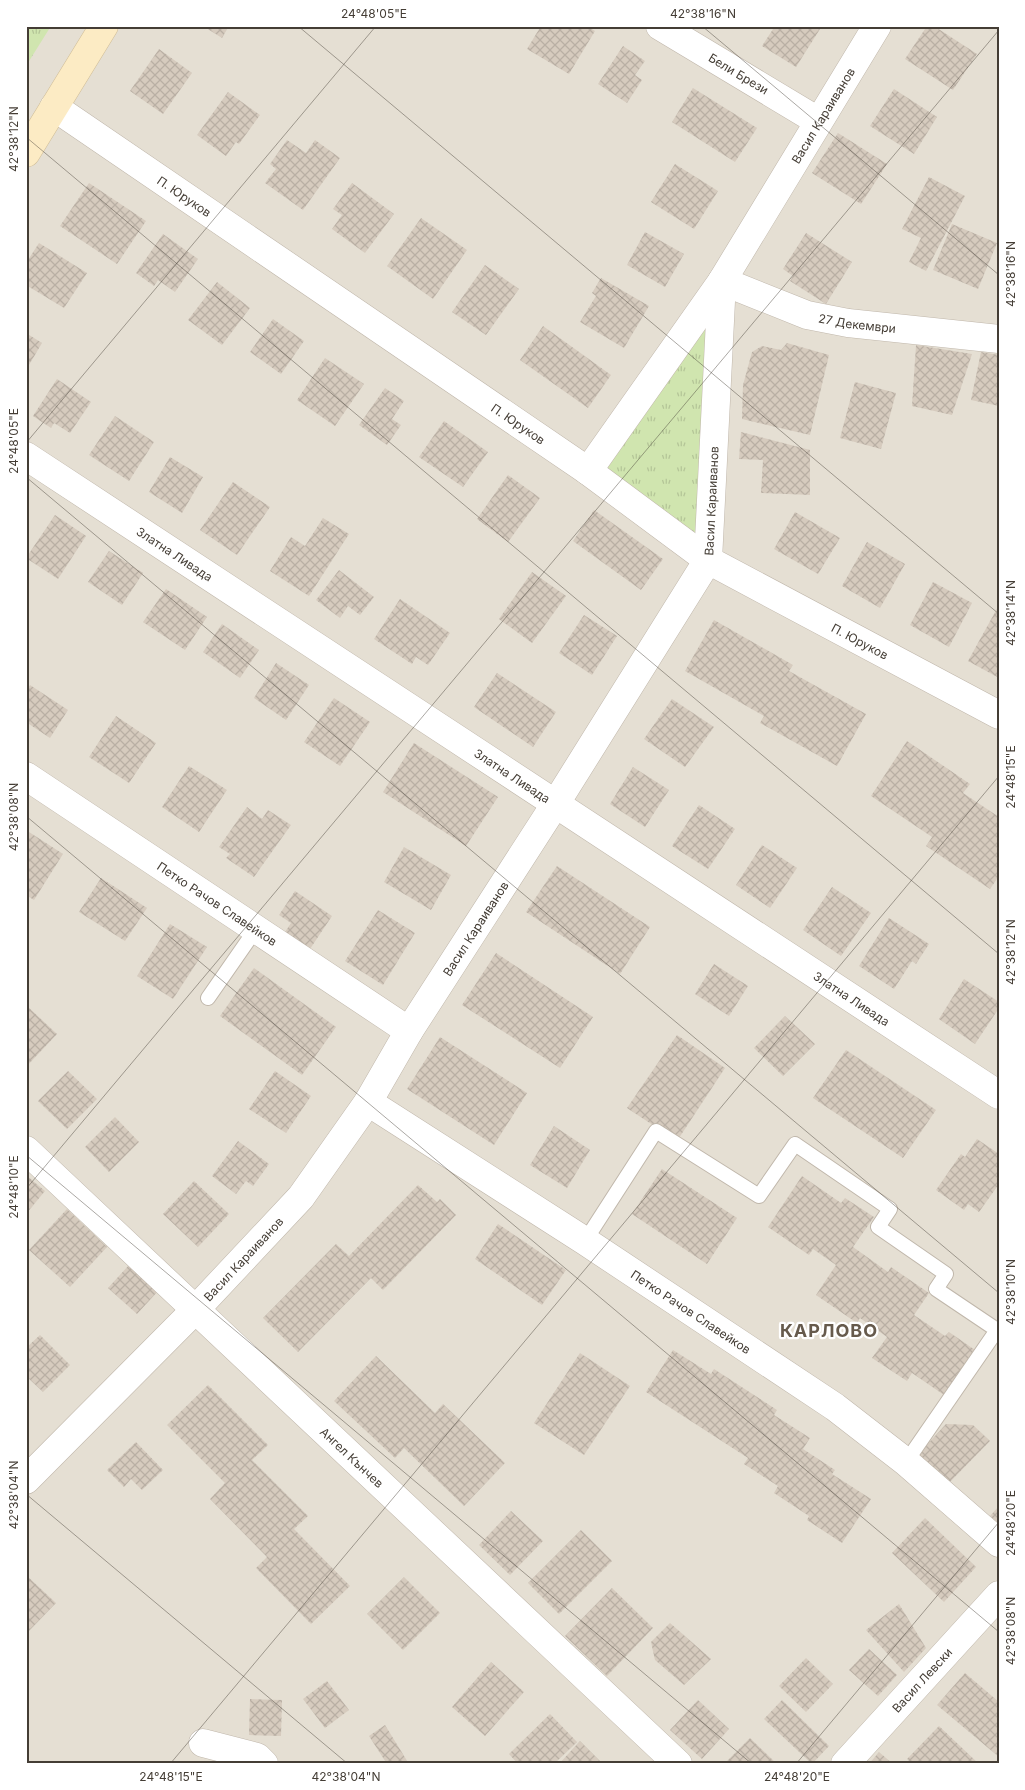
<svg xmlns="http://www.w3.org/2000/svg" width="1025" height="1790" font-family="Inter,sans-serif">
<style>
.residential{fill:#e5dfd3}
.grass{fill:url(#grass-tufts)}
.building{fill:url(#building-cross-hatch)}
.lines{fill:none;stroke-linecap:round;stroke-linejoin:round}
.lane-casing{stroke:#c0b7ab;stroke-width:16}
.street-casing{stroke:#c0b7ab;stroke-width:29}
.secondary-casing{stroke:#d0bd96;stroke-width:29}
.lane{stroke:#fff;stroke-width:14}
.street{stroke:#fff;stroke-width:28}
.secondary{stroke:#fcebc4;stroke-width:28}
.ticks{fill:none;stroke:#443d35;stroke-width:1;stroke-opacity:0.45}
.labels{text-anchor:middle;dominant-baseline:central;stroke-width:4.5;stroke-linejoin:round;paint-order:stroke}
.street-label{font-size:12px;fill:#443d35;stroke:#fff}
.district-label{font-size:18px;font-weight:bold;letter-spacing:1px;fill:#665a4c;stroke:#fff}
.neatline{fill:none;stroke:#443d35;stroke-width:2}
.ticks-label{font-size:12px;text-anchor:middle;fill:#443d35}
</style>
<defs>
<pattern id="grass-tufts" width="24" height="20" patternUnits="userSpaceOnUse" patternTransform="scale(1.25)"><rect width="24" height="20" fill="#d0e5af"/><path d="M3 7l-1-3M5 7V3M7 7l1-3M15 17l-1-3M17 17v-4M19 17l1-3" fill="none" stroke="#b4c597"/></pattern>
<pattern id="building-cross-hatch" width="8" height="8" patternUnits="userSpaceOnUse" patternTransform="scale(1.25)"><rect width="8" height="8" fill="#d6cbbe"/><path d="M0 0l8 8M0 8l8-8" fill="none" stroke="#b9afa4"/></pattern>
</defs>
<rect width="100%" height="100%" fill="#f2ede5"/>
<rect class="residential" x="26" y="26" width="973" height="1738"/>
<g class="grass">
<path d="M26,26H51L26,66Z"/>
<path d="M722,281L708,560L588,471Z"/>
</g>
<g class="building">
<path d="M203,26H229L222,38Z"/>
<path d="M541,26H587L595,31L569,74L527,49Z"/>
<path d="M775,26H815L820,29L796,67L762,46Z"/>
<path d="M927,26H934L977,54L953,90L905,59Z"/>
<path d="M623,46L645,61L635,75L642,80L627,103L598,84Z"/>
<path d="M159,49L192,73L163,114L130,91Z"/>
<path d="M693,88L757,128L735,162L672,122Z"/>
<path d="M894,89L937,117L914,154L870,126Z"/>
<path d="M228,92L260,115L239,144L236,142L226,156L197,135Z"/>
<path d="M838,133L887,164L861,204L812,173Z"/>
<path d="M287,140L306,153L315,140L340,158L303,210L265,183L276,169L270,164Z"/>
<path d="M675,164L718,191L694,229L651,202Z"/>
<path d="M929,177L965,196L926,271L909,262L921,238L902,229Z"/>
<path d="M89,183L146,221L117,264L60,226Z"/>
<path d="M352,183L394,214L365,253L332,229L342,215L333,209Z"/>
<path d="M421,218L467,250L433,299L387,266Z"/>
<path d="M952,224L997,243L978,289L933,270Z"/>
<path d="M645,232L684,254L665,287L627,265Z"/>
<path d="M806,233L852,262L826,304L790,281L793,276L783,269Z"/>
<path d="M163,234L198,259L175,292L158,280L154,286L136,273Z"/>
<path d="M39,243L87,273L64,308L26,285V263Z"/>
<path d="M485,265L519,289L486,335L452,312Z"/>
<path d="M601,278L649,306L624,348L580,322L596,296L592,293Z"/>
<path d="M217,282L250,308L222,345L188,320Z"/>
<path d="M273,319L304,341L281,374L250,352Z"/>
<path d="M543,326L611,375L588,408L520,360Z"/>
<path d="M26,333L42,343L26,370Z"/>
<path d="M787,343L829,355L810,435L742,419L743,385L752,352L762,346L781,350Z"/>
<path d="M916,345L972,354L952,415L912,406Z"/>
<path d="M981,352L999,355V406L971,400Z"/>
<path d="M325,358L364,384L335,426L297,400Z"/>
<path d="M57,379L91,402L70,433L54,423L51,428L33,416Z"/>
<path d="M855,382L896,393L881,449L840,438Z"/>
<path d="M385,388L404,401L392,419L401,425L387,445L359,425Z"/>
<path d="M115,416L154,442L129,481L89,455Z"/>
<path d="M444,421L488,452L463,487L419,457Z"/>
<path d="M741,432L810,450V495L761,493L763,460L739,459Z"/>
<path d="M170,457L203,477L182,513L149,492Z"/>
<path d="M508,475L540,498L508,542L477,519Z"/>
<path d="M233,482L270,507L237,555L200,530Z"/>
<path d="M594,510L663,559L641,590L573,541Z"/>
<path d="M795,512L840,538L818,574L774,549Z"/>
<path d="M55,515L86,536L58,579L26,558Z"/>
<path d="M323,518L349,534L309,596L270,571L291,537L305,546Z"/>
<path d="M867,542L905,564L880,608L842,586Z"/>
<path d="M109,551L143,573L122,605L88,582Z"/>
<path d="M339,570L374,597L360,615L348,606L340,618L316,600Z"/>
<path d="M532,572L566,596L532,643L499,619Z"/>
<path d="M933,582L972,603L949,647L910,625Z"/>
<path d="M166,589L207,617L185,650L143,622Z"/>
<path d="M400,599L450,633L428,665L416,657L412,664L374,639Z"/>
<path d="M999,605V678L968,661Z"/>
<path d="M584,615L617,636L592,675L559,653Z"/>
<path d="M714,620L793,665L789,671L866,714L837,766L760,723L764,716L685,671Z"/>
<path d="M222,624L259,650L240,678L203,652Z"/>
<path d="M276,663L309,685L286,720L254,698Z"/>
<path d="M497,673L556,712L533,747L474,707Z"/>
<path d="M30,685L68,710L50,738L26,722V692Z"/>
<path d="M334,698L370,722L340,766L304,742Z"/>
<path d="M672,699L714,727L685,767L644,739Z"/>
<path d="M116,716L156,743L129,783L89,757Z"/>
<path d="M907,741L970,784L963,793L999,817V876L990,889L926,846L932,837L871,796Z"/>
<path d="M414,743L498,797L466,846L383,792Z"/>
<path d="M189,766L227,790L199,832L162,807Z"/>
<path d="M633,767L669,790L645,827L610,804Z"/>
<path d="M699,805L735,829L708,869L672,846Z"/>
<path d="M247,807L262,819L268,810L291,825L254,877L226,858L230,854L219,847Z"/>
<path d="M29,832L63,854L34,900L26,895V836Z"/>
<path d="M762,845L797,868L770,908L736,885Z"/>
<path d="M404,847L451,875L431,910L384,882Z"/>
<path d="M557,866L650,927L620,974L526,912Z"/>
<path d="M101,878L147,908L125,941L79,912Z"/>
<path d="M832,887L871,913L841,956L803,930Z"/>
<path d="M295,891L332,916L310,949L285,932L291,923L279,915Z"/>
<path d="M378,910L415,933L383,985L345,961Z"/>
<path d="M889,918L929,944L916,964L912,961L894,989L859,966Z"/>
<path d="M170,924L207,947L173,999L137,976Z"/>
<path d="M496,953L593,1017L560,1068L462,1005Z"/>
<path d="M714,964L748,986L729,1016L695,994Z"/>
<path d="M254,968L336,1027L302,1075L220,1016Z"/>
<path d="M964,979L999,1002V1008L975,1044L939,1019Z"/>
<path d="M27,1006L57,1034L26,1067V1008Z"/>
<path d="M785,1016L815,1044L783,1076L754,1048Z"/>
<path d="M677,1035L725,1068L677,1141L627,1108Z"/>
<path d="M440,1037L527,1093L494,1145L407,1089Z"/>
<path d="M846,1050L936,1110L903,1158L813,1098Z"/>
<path d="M68,1071L97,1099L67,1129L38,1101Z"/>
<path d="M275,1071L311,1096L286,1133L249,1109Z"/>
<path d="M115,1117L139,1142L109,1172L85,1147Z"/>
<path d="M554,1126L590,1150L567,1188L530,1165Z"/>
<path d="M977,1139L999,1154V1184L979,1212L968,1204L964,1210L936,1190L961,1154L965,1157Z"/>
<path d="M238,1141L269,1164L253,1186L246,1181L236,1194L212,1176Z"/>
<path d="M662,1169L737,1218L707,1264L632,1214Z"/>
<path d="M26,1175L45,1191L26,1214Z"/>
<path d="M802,1176L841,1203L845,1198L874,1217L853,1247L888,1272L891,1267L929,1293L914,1315L945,1336L949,1332L975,1350L944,1395L912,1373L907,1381L872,1358L887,1337L860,1318L857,1323L816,1295L836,1265L813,1249L809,1255L768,1227Z"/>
<path d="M194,1181L229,1214L198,1247L163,1214Z"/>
<path d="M418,1185L437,1202L440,1199L456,1215L383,1290L371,1278L298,1352L263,1318L336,1244L349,1256Z"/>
<path d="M67,1209L107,1247L70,1287L29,1250Z"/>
<path d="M498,1224L566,1270L542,1305L475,1259Z"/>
<path d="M129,1265L158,1291L137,1314L108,1288Z"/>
<path d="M40,1335L70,1365L43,1392L26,1376V1348Z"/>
<path d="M673,1350L711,1374L714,1369L777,1410L774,1415L810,1438L803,1449L835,1470L832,1474L871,1499L842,1543L807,1520L809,1516L774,1493L778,1486L744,1464L748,1458L646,1392Z"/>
<path d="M580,1353L630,1386L584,1455L534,1423Z"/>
<path d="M376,1356L435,1413L443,1404L505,1463L464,1506L404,1448L395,1458L334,1401Z"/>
<path d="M208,1385L268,1445L252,1460L308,1516L294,1529L350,1586L311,1624L256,1568L267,1557L210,1499L225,1483L167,1425Z"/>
<path d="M946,1424L973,1425L990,1441L944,1488L913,1460Z"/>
<path d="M136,1442L163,1470L142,1490L131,1479L124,1487L107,1470Z"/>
<path d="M999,1506V1524L990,1516Z"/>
<path d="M511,1511L543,1541L510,1575L479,1545Z"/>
<path d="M925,1518L976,1567L944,1602L892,1553Z"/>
<path d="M581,1530L612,1561L559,1614L528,1583Z"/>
<path d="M26,1575L56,1603L26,1634Z"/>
<path d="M404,1577L440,1613L403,1650L367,1614Z"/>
<path d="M612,1588L653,1628L607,1676L565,1636Z"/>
<path d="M899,1604L926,1648L904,1672L866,1630Z"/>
<path d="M670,1623L711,1659L684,1685L655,1660L651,1642Z"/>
<path d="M869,1649L897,1675L878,1696L849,1670Z"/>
<path d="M806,1658L833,1684L806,1712L779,1686Z"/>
<path d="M491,1662L524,1692L485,1736L452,1707Z"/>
<path d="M965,1673L999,1702V1757L937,1705Z"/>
<path d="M327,1681L349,1710L325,1728L303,1699Z"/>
<path d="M250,1699L282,1700L281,1736L249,1735Z"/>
<path d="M698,1700L729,1729L702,1759L670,1730Z"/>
<path d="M782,1700L829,1746L812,1764L764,1719Z"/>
<path d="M550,1714L577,1742L554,1764H518L509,1754Z"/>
<path d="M385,1725L409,1764H387L369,1736Z"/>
<path d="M939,1726L979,1764H912L907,1759Z"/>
<path d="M750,1738L777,1764H724Z"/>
<path d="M580,1741L603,1764H559Z"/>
<path d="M879,1752L893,1764H869Z"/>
</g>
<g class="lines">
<defs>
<g id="lane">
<path d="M208,998L256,929"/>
<path d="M585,1241L656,1131L759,1196L795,1144L890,1209L878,1227L946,1274L936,1289L997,1330L906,1462"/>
</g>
<g id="street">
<path id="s1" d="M660,26L818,121"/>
<path id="s2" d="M54,107L588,471L708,560L999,715"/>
<path id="s3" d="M26,456L999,1095"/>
<path id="s4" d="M588,471L722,281L807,315L848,323L999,339"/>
<path id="s5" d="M26,776L409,1031"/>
<path id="s6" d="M368,1102L585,1241L835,1407L906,1462L999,1543"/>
<path id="s7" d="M26,1150L678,1764"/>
<path id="s8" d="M26,1480L195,1310L301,1197L368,1102L409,1031L556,803L708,560L722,281L877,26"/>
<path d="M203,1743L257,1757L264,1764"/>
<path id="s9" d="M845,1764L999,1595"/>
</g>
<path id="secondary" d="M26,153L104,26"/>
</defs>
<use href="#lane" class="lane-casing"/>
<use href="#street" class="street-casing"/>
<use href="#secondary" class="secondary-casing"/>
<use href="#lane" class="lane"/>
<use href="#street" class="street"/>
<use href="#secondary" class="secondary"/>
</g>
<path class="ticks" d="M298,26L999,614M702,26L999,275M26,137L999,954M26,443L376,26M26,477L999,1293M26,816L999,1632M26,1155L752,1764M26,1189L999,30M26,1494L348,1764M170,1764L999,776M796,1764L999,1522"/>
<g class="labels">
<g class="street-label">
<text stroke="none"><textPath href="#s1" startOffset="92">Бели Брези</textPath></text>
<text stroke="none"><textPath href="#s8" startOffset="1624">Васил Караиванов</textPath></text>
<text stroke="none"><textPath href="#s2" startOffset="158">П. Юруков</textPath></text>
<text stroke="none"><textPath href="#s4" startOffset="375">27 Декември</textPath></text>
<text stroke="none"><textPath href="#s2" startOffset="562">П. Юруков</textPath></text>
<text stroke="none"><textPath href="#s8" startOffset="1210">Васил Караиванов</textPath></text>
<text stroke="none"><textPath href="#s3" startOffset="178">Златна Ливада</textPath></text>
<text stroke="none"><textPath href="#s2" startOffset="968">П. Юруков</textPath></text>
<text stroke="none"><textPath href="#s3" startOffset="582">Златна Ливада</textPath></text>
<text stroke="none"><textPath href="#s5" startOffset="230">Петко Рачов Славейков</textPath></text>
<text stroke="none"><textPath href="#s8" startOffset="715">Васил Караиванов</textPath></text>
<text stroke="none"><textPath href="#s3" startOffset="988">Златна Ливада</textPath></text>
<text stroke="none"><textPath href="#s8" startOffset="310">Васил Караиванов</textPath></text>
<text stroke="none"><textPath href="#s6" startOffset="385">Петко Рачов Славейков</textPath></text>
<text stroke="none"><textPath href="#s7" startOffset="448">Ангел Кънчев</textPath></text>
<text stroke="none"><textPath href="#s9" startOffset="114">Васил Левски</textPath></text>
</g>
<g class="district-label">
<text x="829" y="1330">КАРЛОВО</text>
</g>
</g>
<rect width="1025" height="1790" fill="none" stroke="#ffffff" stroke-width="55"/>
<rect x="28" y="28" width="970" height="1734" class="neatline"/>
<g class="ticks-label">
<text x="374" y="18">24°48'05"E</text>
<text x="703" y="18">42°38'16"N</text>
<text transform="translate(14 139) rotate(-90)" y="4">42°38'12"N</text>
<text transform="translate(1011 274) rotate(-90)" y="4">42°38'16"N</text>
<text transform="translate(14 441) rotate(-90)" y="4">24°48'05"E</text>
<text transform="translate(1011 613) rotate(-90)" y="4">42°38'14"N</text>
<text transform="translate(1011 777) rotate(-90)" y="4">24°48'15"E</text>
<text transform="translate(14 817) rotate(-90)" y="4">42°38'08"N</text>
<text transform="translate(1011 952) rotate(-90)" y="4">42°38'12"N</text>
<text transform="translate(14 1187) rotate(-90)" y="4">24°48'10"E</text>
<text transform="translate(1011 1292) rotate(-90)" y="4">42°38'10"N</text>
<text transform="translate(14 1495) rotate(-90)" y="4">42°38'04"N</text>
<text transform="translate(1011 1523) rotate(-90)" y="4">24°48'20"E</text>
<text transform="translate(1011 1631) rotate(-90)" y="4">42°38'08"N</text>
<text x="171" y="1781">24°48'15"E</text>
<text x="346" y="1781">42°38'04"N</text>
<text x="797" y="1781">24°48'20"E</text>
</g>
</svg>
